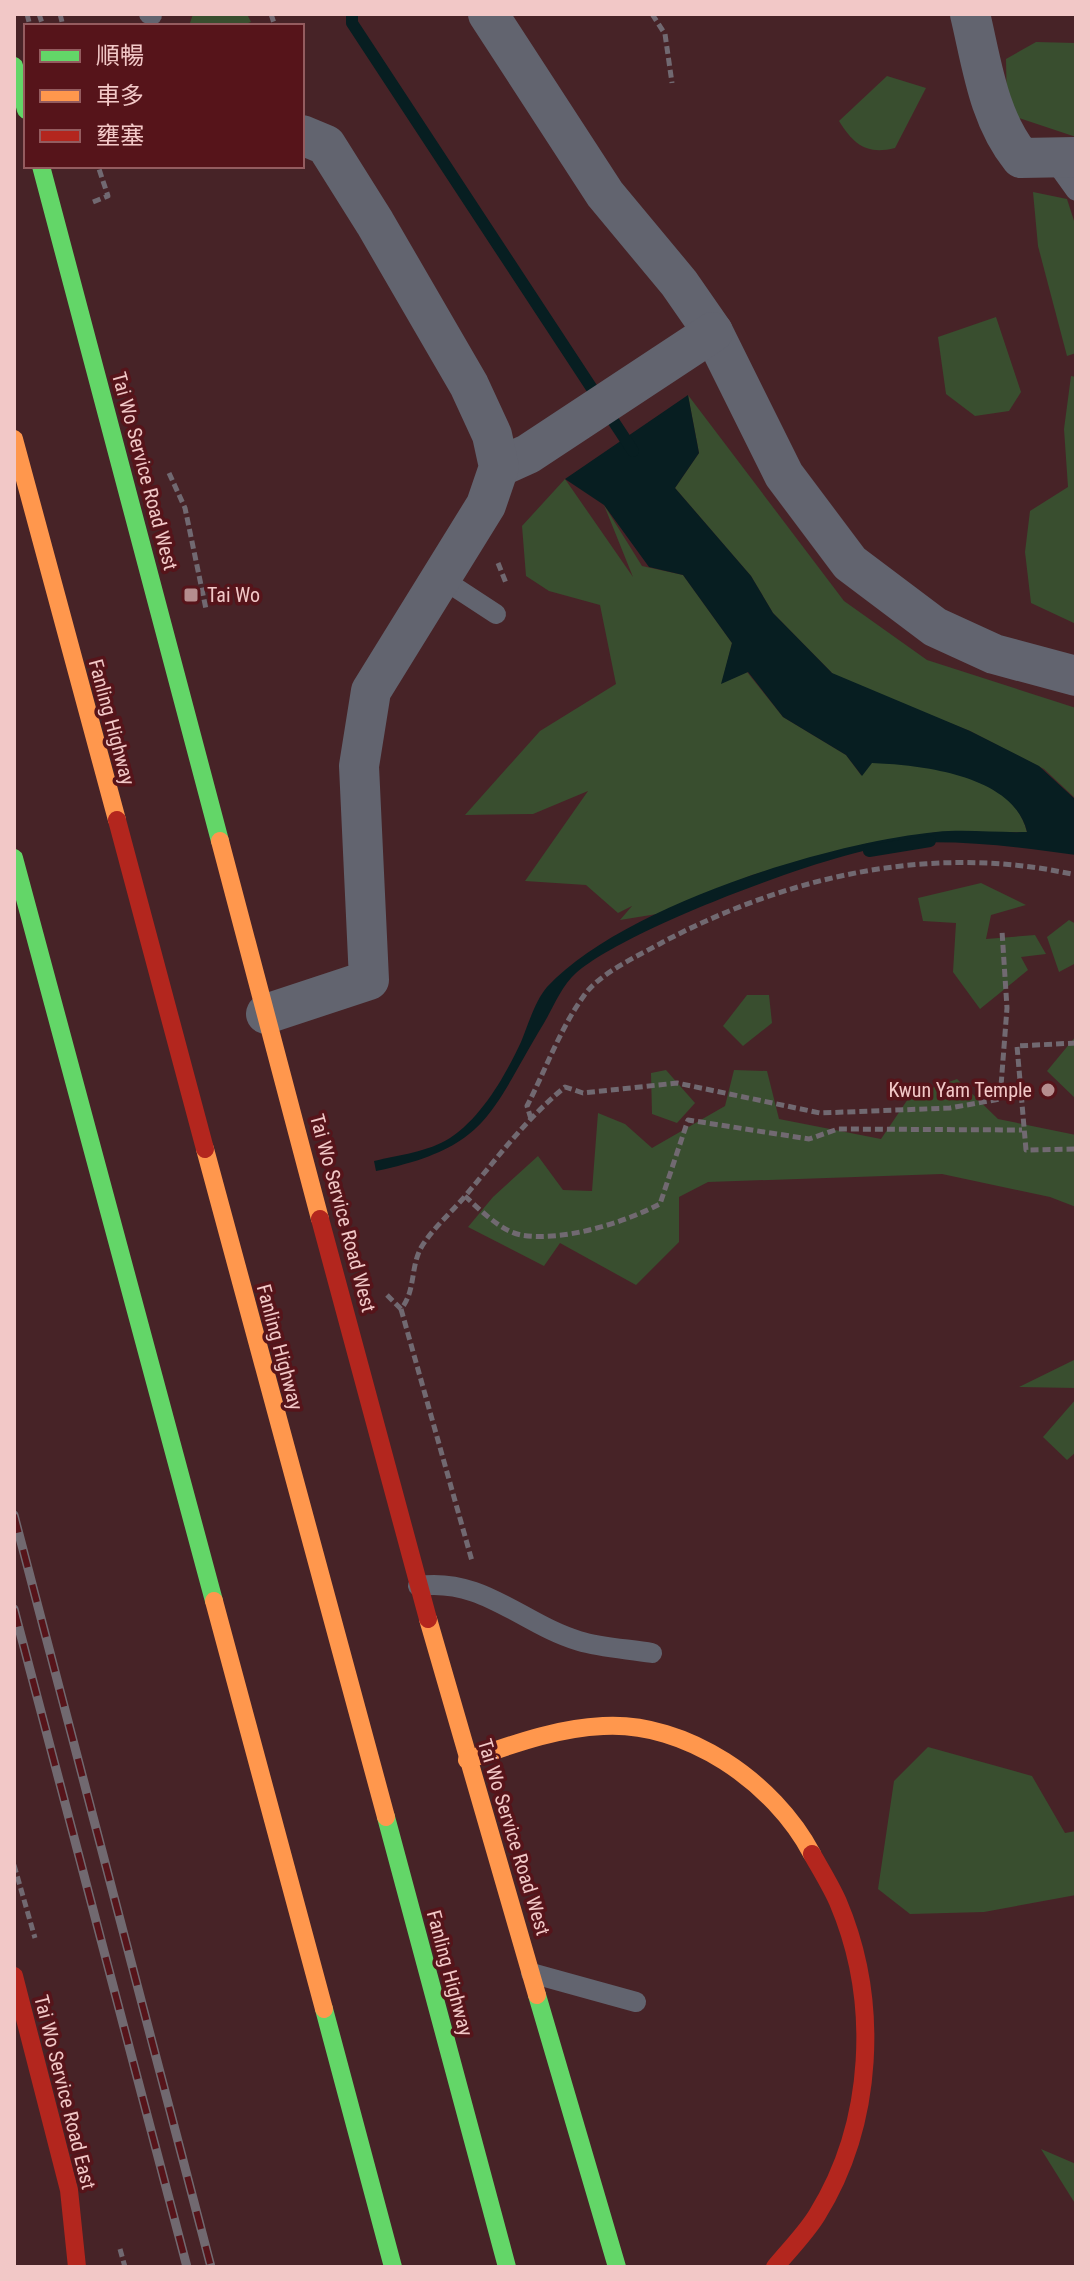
<svg xmlns="http://www.w3.org/2000/svg" width="1090" height="2281" font-family="'Roboto Condensed','Noto Sans TC',sans-serif">
<style>
.green{fill:#394e2f}
.water{fill:#071e21}
.lines{fill:none;stroke-linecap:round;stroke-linejoin:round}
.stream{stroke:#071e21;stroke-width:12}
.path{stroke:#716971;stroke-width:5;stroke-dasharray:8 4;stroke-linecap:butt}
.lane{stroke:#62646f;stroke-width:20}
.street{stroke:#62646f;stroke-width:40}
.fast{stroke:#63d668;stroke-width:18}
.slow{stroke:#ff974d;stroke-width:18}
.jam{stroke:#b3261e;stroke-width:18}
.rail-casing{stroke:#716970;stroke-width:9}
.rail{stroke:#56141a;stroke-width:6;stroke-dasharray:18;stroke-linecap:butt}
.poi-dot{fill:#b68e8f;stroke:#56141a;stroke-width:3}
.labels{text-anchor:middle;dominant-baseline:central;stroke-width:7;stroke-linejoin:round;paint-order:stroke}
.street-label{font-size:20px;fill:#f2c8c7;stroke:#56141a}
.poi-label{font-size:20px;fill:#f2c8c7;stroke:#56141a;text-anchor:start}
</style>
<rect width="100%" height="100%" fill="#472327"/>
<g class="green">
<path d="M193,14H247L251,22L240,26H189Z"/>
<path d="M1036,42L1076,43V137L1007,114L1006,59Z"/>
<path d="M887,76L926,88L895,148C867,155 854,145 839,121Z"/>
<path d="M1033,192L1067,199L1076,227V353L1067,356L1038,246Z"/>
<path d="M996,317L1021,392L1009,411L975,416L946,394L938,337Z"/>
<path d="M1071,376L1076,377V624L1031,603L1025,552L1030,511L1068,487L1064,429Z"/>
<path d="M688,395L844,601L927,660L1076,708V799L1044,769L970,731L838,679L773,613L751,576L675,488L699,453Z"/>
<path d="M565,479L633,577L604,505L642,566L683,575L732,643L722,683L747,672L783,717L846,755L861,775L872,762C924,764 1012,771 1027,832H937L865,844L752,875L657,914L620,920L632,906L618,913L586,885L525,881L588,791L533,814L465,815L540,731L616,684L600,605L549,591L526,576L522,526Z"/>
<path d="M981,883L1026,905L991,915L986,939L1035,935L1046,954L1021,957L1028,970L980,1009L953,972L956,923L923,921L918,898Z"/>
<path d="M1069,920L1076,924V963L1059,972L1047,937Z"/>
<path d="M747,995H769L772,1023L743,1046L723,1026Z"/>
<path d="M1076,1036V1099L1047,1071Z"/>
<path d="M666,1070L695,1103L677,1123L652,1114L651,1073Z"/>
<path d="M734,1070L767,1071L779,1119L881,1139L910,1096L957,1079L998,1119L1076,1135V1207L1050,1197L942,1174L708,1182L679,1197V1242L636,1285L560,1243L544,1266L468,1227L493,1197L538,1156L563,1190L592,1191L598,1113L625,1124L652,1148L725,1106Z"/>
<path d="M1076,1359V1388L1019,1387Z"/>
<path d="M1076,1399V1452L1067,1460L1043,1437Z"/>
<path d="M928,1747L1032,1776L1065,1833L1076,1831V1895L984,1912L910,1914L878,1889L894,1781Z"/>
<path d="M1041,2149L1076,2164V2205Z"/>
</g>
<path class="water" d="M688,395L699,453L675,488L751,576L773,613L832,673L970,731L1039,766L1076,800V855C1021,847 963,840 907,843C841,847 625,929 576,973C562,985 553,1008 544,1023C489,1114 489,1147 376,1171L374,1161C399,1155 428,1152 450,1138C482,1117 505,1076 521,1042C528,1025 535,1001 547,987C623,906 826,843 936,832C966,829 997,833 1027,832C1014,775 921,765 872,763L862,776L846,755L783,717L748,672L721,684L732,643L683,575L649,567L604,505L565,479Z"/>
<g class="lines">
<g class="stream">
<path d="M352,14V23L633,451"/>
<path d="M869,851L930,841"/>
</g>
<g class="path">
<path d="M27,14L30,26"/>
<path d="M39,14L43,26"/>
<path d="M60,14L63,26"/>
<path d="M271,14L275,26"/>
<path d="M652,14L665,34L672,83"/>
<path d="M93,202L108,196L98,166"/>
<path d="M169,473L185,508L206,609"/>
<path d="M498,563L506,583"/>
<path d="M1076,1043L1017,1046L1026,1150L1076,1149"/>
<path d="M531,1119L527,1106C545,1071 560,1029 583,997C599,973 638,956 663,942C790,875 935,843 1076,875"/>
<path d="M465,1196C480,1210 501,1231 521,1235C563,1242 623,1223 660,1204L688,1120L809,1139L838,1129L1022,1130"/>
<path d="M387,1295L401,1309C416,1291 410,1266 422,1246C434,1227 451,1213 466,1195C498,1157 526,1119 565,1087L583,1093L677,1083L820,1113L950,1108L1000,1099L1007,1008L1002,931"/>
<path d="M401,1309L472,1561"/>
<path d="M14,1865L35,1938"/>
<path d="M120,2249L125,2267"/>
</g>
<g class="lane">
<path d="M149,14L152,15"/>
<path d="M1053,159L1076,191"/>
<path d="M441,578L496,614"/>
<path d="M418,1586C483,1577 522,1624 579,1641C602,1648 629,1649 652,1653"/>
<path d="M531,1973L636,2002"/>
</g>
<g class="street">
<path d="M488,14L605,194L679,283L713,332L784,475L850,563L935,627L994,654L1076,676"/>
<path d="M970,14C982,64 988,117 1021,158L1076,157"/>
<path d="M499,467L528,454L713,332"/>
<path d="M266,1014L369,980L359,766L371,691L486,505L499,467L492,435L469,385L375,223L326,145L302,135"/>
</g>
<g class="fast">
<path d="M14,66L26,110"/>
<path d="M41,166L220,841"/>
<path d="M14,858L214,1601"/>
<path d="M386,1817L507,2267"/>
<path d="M537,1995L617,2267"/>
<path d="M324,2009L393,2267"/>
</g>
<g class="slow">
<path d="M14,439L117,820"/>
<path d="M220,841L320,1219"/>
<path d="M205,1149L386,1817"/>
<path d="M214,1601L324,2009"/>
<path d="M428,1619L537,1995"/>
<path d="M467,1760C511,1745 556,1728 603,1726C686,1721 774,1782 812,1854"/>
</g>
<g class="jam">
<path d="M117,820L205,1149"/>
<path d="M320,1219L428,1619"/>
<path d="M14,1976L69,2190L77,2267"/>
<path d="M775,2267C789,2250 806,2233 817,2215C874,2123 880,2001 838,1902C831,1886 821,1870 812,1854"/>
</g>
<defs>
<g id="rail">
<path d="M14,1515L211,2267"/>
<path d="M14,1609L187,2267"/>
</g>
</defs>
<use href="#rail" class="rail-casing"/>
<use href="#rail" class="rail"/>
</g>
<g class="poi-dot">
<rect x="183" y="587" width="16" height="16" rx="4"/>
<circle cx="1048" cy="1090" r="8"/>
</g>
<g class="labels">
<g class="street-label">
<text transform="translate(145 471) rotate(75)">Tai Wo Service Road West</text>
<text transform="translate(112 722) rotate(75)">Fanling Highway</text>
<text transform="translate(343 1213) rotate(75)">Tai Wo Service Road West</text>
<text transform="translate(280 1347) rotate(75)">Fanling Highway</text>
<text transform="translate(514 1837) rotate(73)">Tai Wo Service Road West</text>
<text transform="translate(450 1973) rotate(75)">Fanling Highway</text>
<text transform="translate(65 2092) rotate(76)">Tai Wo Service Road East</text>
</g>
<g class="poi-label">
<text x="207" y="595">Tai Wo</text>
<text x="1032" y="1090" text-anchor="end">Kwun Yam Temple</text>
</g>
</g>
<rect width="1090" height="2281" fill="none" stroke="#f2c8c7" stroke-width="32"/>
<rect x="24" y="24" width="280" height="144" fill="#56141a" stroke="#945c5f" stroke-width="2"/>
<rect x="40" y="50" width="40" height="12" fill="#63d668" stroke="#945c5f" stroke-width="2"/>
<text x="96" y="64" font-size="24" fill="#f2c8c7">順暢</text>
<rect x="40" y="90" width="40" height="12" fill="#ff974d" stroke="#945c5f" stroke-width="2"/>
<text x="96" y="104" font-size="24" fill="#f2c8c7">車多</text>
<rect x="40" y="130" width="40" height="12" fill="#b3261e" stroke="#945c5f" stroke-width="2"/>
<text x="96" y="144" font-size="24" fill="#f2c8c7">壅塞</text>
</svg>
